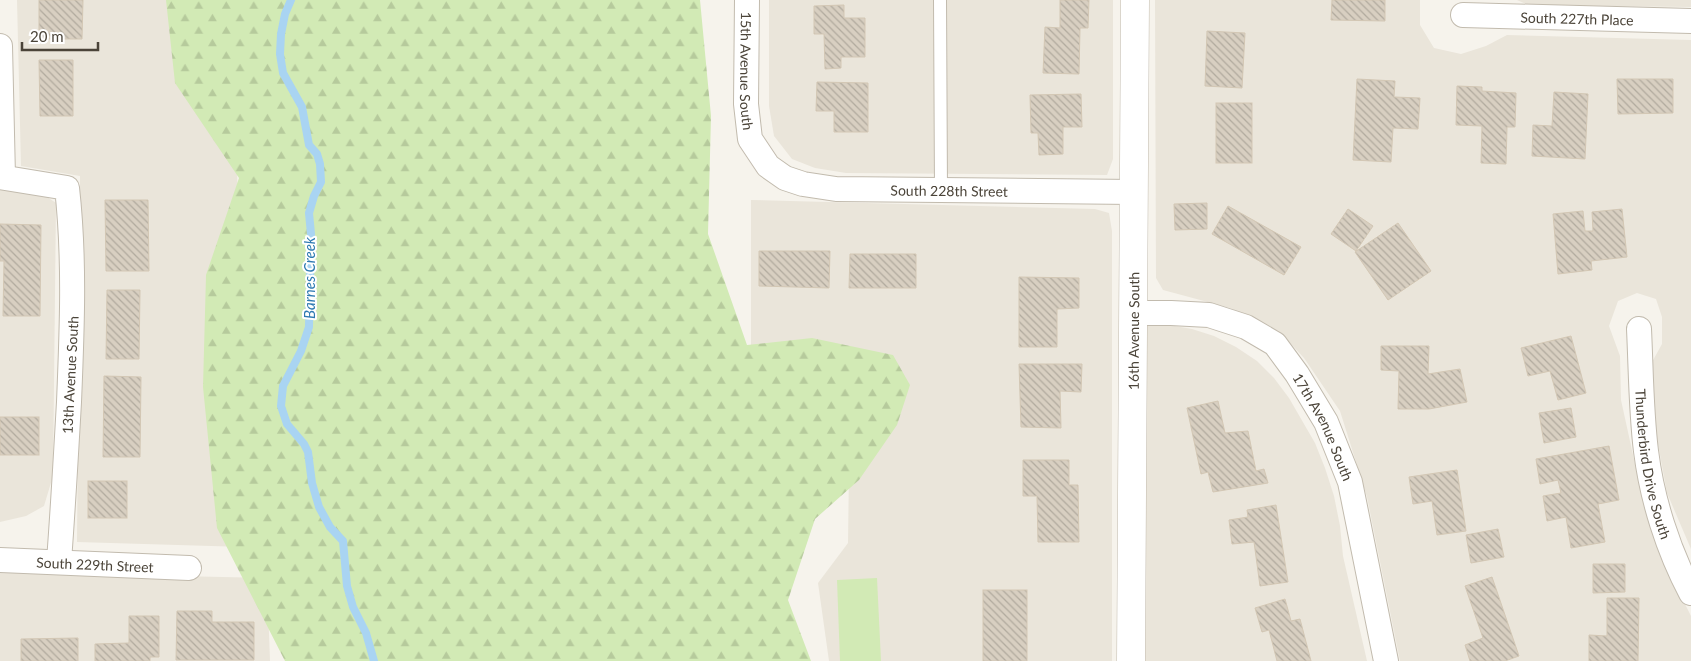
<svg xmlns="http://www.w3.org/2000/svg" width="1691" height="661" font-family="Lato,sans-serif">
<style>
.residential{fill:#eae5da}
.forest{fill:url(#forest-firs)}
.pitch{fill:#d2eab5}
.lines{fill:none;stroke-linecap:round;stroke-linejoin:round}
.stream{stroke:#a9d4f2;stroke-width:8}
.building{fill:url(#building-back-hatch);stroke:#d3c7b4}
.service-casing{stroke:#c2bbae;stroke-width:14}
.minor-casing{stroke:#c2bbae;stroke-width:26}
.tertiary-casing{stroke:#c2bbae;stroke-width:29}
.service{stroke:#fff;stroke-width:12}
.minor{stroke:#fff;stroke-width:24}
.tertiary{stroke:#fff;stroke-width:28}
.labels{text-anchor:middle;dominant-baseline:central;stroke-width:4;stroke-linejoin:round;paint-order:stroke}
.street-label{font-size:14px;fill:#4b4439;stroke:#fff}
.water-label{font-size:15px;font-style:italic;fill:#2e7ab2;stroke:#fff}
</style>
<defs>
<pattern id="forest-firs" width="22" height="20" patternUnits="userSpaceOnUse" patternTransform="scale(1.25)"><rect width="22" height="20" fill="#d2eab5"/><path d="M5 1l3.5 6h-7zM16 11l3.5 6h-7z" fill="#b6ca9c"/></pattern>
<pattern id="building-back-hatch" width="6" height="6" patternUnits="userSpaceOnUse" patternTransform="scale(1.25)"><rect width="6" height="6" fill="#d8cfc1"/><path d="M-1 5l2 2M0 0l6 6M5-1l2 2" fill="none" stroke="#b1aa9e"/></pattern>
</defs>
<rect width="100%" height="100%" fill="#f6f3ec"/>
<g class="residential">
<path d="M17,0H183L234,21L245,547L77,542L80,176L21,166Z"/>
<path d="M769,0H1113V159L1107,175L846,173L815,168L792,159L774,136L769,106Z"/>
<path d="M1155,0H1420V25L1434,48L1461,54L1486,46L1507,35L1691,40V549L1667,493L1654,422L1652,362L1662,344V317L1656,299L1637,293L1618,301L1609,326L1620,356L1621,400L1642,496L1664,562L1691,616V661H1400L1367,497L1340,411L1304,358L1279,331L1230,308L1163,290L1156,278Z"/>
<path d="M1517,0H1691V7L1528,5Z"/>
<path d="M0,186L41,193L56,203L53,476L44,506L26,516L0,522Z"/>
<path d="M751,200L1095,209L1109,213L1112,231V661H829L818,583L848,543L850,397L751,395Z"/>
<path d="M1145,325H1169L1192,329L1214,336L1236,347L1257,361L1274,378L1289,398L1315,443L1325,468L1334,496L1340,526L1343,556L1367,661H1145Z"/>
<path d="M0,572L267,578L270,661H0Z"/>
</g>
<path class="forest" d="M166,0H700L711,116L708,234L747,345L812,338L893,355L910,385L897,425L859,480L815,519L788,600L811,661H285L217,528L203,387L206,275L239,178L175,83Z"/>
<path class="pitch" d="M877,578L881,661H840L837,580Z"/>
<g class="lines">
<path class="stream" d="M291,0L285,14L281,34L280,54L283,73L302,107L309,145L317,154L320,164L321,182L314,196L309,213L311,234L309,327L301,351L283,386L281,406L287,424L304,444L308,452L312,483L319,507L330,527L343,541L347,586L353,607L366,633L374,661"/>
</g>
<g class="building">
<path d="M39,0H83L82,39H39Z"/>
<path d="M1060,0H1089L1088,28H1080L1079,74L1043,73L1045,27L1060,28Z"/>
<path d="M1332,0H1385V21L1331,20Z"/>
<path d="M844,5V18H865V57H841V68L825,69L824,34H814V6Z"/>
<path d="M1207,31L1245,33L1242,88L1205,86Z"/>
<path d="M39,60H73V116H40Z"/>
<path d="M1357,79L1395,81L1394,97L1420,98L1418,129L1393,128L1391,162L1353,160Z"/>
<path d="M1617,79H1673V113L1618,114Z"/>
<path d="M817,82L868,83V132H834V111H816Z"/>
<path d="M1457,86L1482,87V91L1516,93L1515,127H1507L1506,164L1481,163L1482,126L1456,125Z"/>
<path d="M1554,92L1588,94L1585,159L1532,156L1533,125L1552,126Z"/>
<path d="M1081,94L1082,127H1063V154L1039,155L1038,133H1031L1030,95Z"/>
<rect x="1216" y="103" width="36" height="60"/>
<path d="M105,200H148L149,271H106Z"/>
<path d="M1207,203V229L1175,230L1174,204Z"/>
<path d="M1228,206L1301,247L1284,275L1212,234Z"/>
<path d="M1348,209L1373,226L1356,251L1331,234Z"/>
<path d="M1622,209L1627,257L1591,261L1592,270L1558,274L1553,214L1583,211L1585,231H1593L1592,212Z"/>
<path d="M1398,223L1431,271L1388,300L1355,252Z"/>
<path d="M0,224L41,225L40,316H3L4,261H0Z"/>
<path d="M759,251H830L829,288L759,286Z"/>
<path d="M850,254H916V288H849Z"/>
<path d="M1019,277L1079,278V308L1057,309V347H1019Z"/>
<path d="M107,290H140L139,359H106Z"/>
<path d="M1571,336L1586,393L1558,400L1550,371L1528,376L1521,348Z"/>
<path d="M1381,346H1429L1428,374L1460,369L1467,402L1429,409H1398L1399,371L1381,370Z"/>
<path d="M1019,364H1082L1081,392L1060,391L1061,428L1021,427Z"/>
<path d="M104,376L141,377L140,457H103Z"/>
<path d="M1218,401L1225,433L1248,431L1256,471L1264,469L1268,483L1213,492L1208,472L1201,474L1187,408Z"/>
<path d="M1571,408L1576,437L1544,443L1539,413Z"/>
<rect x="0" y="417" width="39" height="38"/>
<path d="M1609,446L1619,500L1598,504L1605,542L1571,548L1566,517L1547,521L1543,496L1561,493L1558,480L1540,484L1536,459Z"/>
<path d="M1023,460H1069V485H1078L1079,542H1038L1037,496H1023Z"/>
<path d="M1457,470L1466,531L1437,535L1432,501L1413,504L1409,477Z"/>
<rect x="88" y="481" width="39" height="37"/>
<path d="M1276,505L1288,582L1260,586L1254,542L1232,544L1229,520L1248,517L1247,510Z"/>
<path d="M1498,529L1504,557L1471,563L1466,535Z"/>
<path d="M1593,564H1625V592L1593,593Z"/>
<path d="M1492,577L1519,656L1505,661H1470L1465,645L1483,638L1465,586Z"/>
<rect x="983" y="590" width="44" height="71"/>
<path d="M1607,598H1639L1638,661H1589V635L1607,636Z"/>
<path d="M1285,599L1291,621L1300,619L1311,661H1277L1269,630L1262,632L1255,608Z"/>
<path d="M177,611H212V622H254V660H176Z"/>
<path d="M129,616H159V657H150V661H95V644L129,643Z"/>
<path d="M78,638V661H21V639Z"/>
</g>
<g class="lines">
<defs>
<path id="service" d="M940,0L941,190"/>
<g id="minor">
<path id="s1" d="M747,0L746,104L750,139L768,166L785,178L803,184L836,189L1134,192"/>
<path id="s2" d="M1463,15L1691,21"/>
<path d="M0,46L3,177"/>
<path d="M0,177L67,188C75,259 72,330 69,402C66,455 63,508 59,561"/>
<path id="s3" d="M1133,313H1171L1209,315L1246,327L1275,344L1297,374L1326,422L1350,482L1386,661"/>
<path id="s4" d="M1639,329C1641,370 1641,411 1646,451C1652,499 1668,550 1691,593"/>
<path id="s5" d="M0,560L189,568"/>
</g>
<g id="tertiary">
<path id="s6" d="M1131,661L1135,0"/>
</g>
</defs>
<use href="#service" class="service-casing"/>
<use href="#minor" class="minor-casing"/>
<use href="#tertiary" class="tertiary-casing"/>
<use href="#service" class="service"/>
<use href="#minor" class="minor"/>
<use href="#tertiary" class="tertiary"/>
</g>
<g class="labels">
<g class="street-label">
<text stroke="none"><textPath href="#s2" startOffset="114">South 227th Place</textPath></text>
<text stroke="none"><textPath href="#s1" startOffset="71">15th Avenue South</textPath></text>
<text stroke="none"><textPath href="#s1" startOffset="358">South 228th Street</textPath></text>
<text stroke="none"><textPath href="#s6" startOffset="330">16th Avenue South</textPath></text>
<text transform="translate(70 375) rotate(-87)">13th Avenue South</text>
<text stroke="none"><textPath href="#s3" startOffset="245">17th Avenue South</textPath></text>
<text stroke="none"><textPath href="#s4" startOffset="136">Thunderbird Drive South</textPath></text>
<text stroke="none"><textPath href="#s5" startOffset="95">South 229th Street</textPath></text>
</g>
<g class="water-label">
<text transform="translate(309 278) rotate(-90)">Barnes Creek</text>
</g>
</g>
<path d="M22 42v8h76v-8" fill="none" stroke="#4b4439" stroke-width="2.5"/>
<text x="30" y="42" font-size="15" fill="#4b4439" stroke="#ffffff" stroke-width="4" paint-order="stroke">20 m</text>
</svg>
